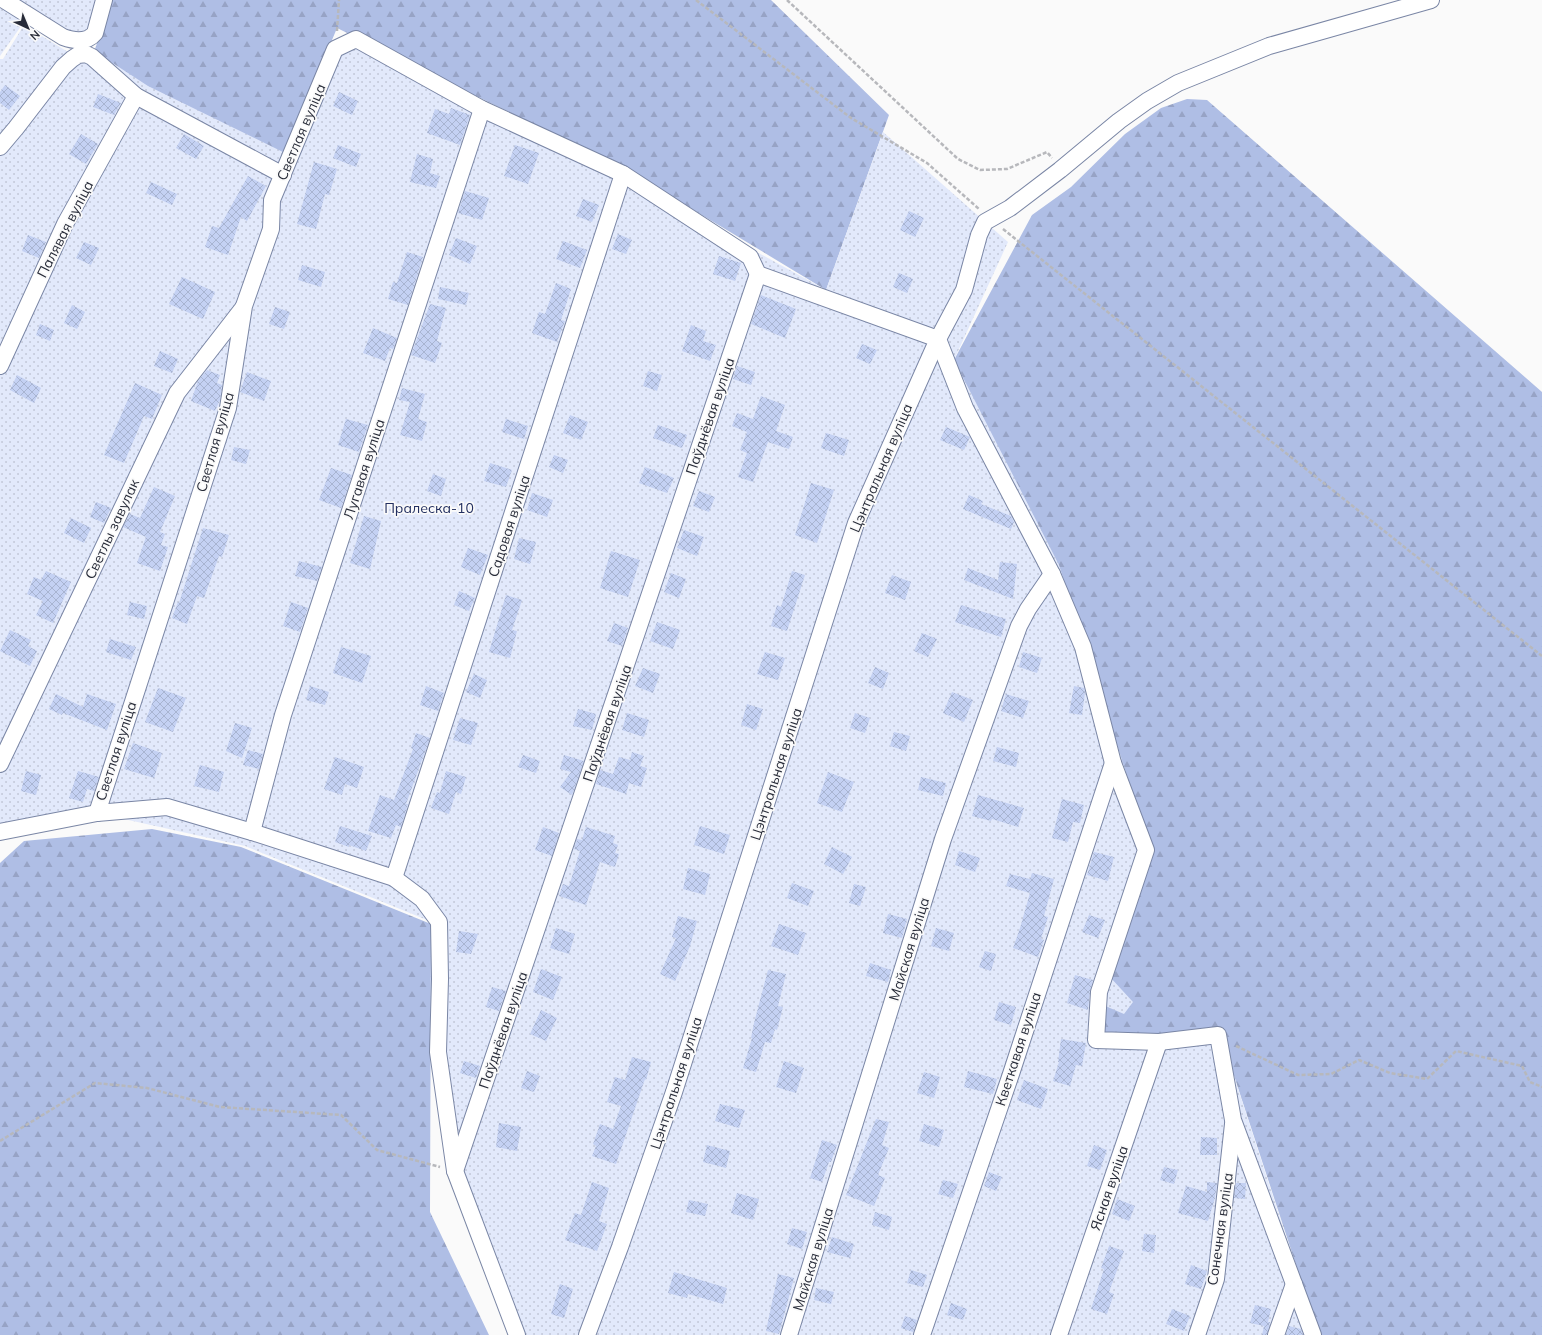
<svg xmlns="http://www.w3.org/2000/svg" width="1542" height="1335" font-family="Mulish,sans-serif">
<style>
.forest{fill:url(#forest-firs)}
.garden{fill:url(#garden-dots)}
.building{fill:url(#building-cross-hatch)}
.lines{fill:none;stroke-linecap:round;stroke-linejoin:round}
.minor-casing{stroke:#7a86a5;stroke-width:18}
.path{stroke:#b7b8bc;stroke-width:2.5;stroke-dasharray:4 2;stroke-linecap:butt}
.minor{stroke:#fff;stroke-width:16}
.labels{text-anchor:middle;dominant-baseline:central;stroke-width:3.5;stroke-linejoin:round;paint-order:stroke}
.street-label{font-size:14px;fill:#272b38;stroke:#fafafa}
.park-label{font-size:14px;fill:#222f60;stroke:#fafafa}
</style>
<defs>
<pattern id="forest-firs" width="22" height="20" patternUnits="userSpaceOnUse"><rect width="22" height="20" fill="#afbee5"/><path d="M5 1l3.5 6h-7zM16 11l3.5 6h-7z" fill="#97a3c5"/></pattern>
<pattern id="garden-dots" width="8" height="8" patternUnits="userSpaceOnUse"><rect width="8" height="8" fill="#e2e9fb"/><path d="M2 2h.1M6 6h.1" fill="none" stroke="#c2c8d8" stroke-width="1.8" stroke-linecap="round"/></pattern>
<pattern id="building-cross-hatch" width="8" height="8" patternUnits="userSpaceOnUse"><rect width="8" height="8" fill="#c4d1f3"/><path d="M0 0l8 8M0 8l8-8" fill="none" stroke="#a8b4d1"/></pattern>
</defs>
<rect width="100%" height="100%" fill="#fafafa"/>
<g class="forest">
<path d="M112,0H771L889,115L826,290L624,168L337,28L282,161L139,87L95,49Z"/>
<path d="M1187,99L1207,100L1542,392V1335H1319L1221,1036L1104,1037L1102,1005L1110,977L954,360L1032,215L1071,187L1125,134L1161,108Z"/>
<path d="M152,829L241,847L431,924L430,1212L489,1335H0V863L24,841Z"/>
</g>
<g class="garden">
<path d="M0,0H108L96,38L64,42L24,22L0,56Z"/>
<path d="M24,25L68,52L91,49L148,86L285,153L331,46L355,31L826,290L883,132L1008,242L954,360L1059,565L1143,825L1110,977L1133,1002L1124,1014L1103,1005L1104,1037L1221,1036L1318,1335H512L451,1178L432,922L245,846L97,813L0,828V59H3Z"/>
</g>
<g class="building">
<path d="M5,85L20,96L9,110L0,103V92Z"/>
<path d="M339,92L358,101L352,115L333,106Z"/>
<path d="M98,94L121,103L114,115L93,107Z"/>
<path d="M451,108L470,115L460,145L427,133L435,109L449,114Z"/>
<path d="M81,134L98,144L86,164L69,154Z"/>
<path d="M184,134L204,146L196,159L176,148Z"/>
<path d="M338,145L361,154L356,167L333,158Z"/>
<path d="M515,145L539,153L528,184L504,176Z"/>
<path d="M417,154L433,159L430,173L440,176L436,188L410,182Z"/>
<path d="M314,162L337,169L329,195L325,194L316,229L297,224Z"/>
<path d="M248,176L266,186L247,221L241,217L228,255L205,247L212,226L219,228Z"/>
<path d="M151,182L177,194L172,205L146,193Z"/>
<path d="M465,191L489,198L482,220L458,213Z"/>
<path d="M583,199L599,205L592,222L576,216Z"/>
<path d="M909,211L924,218L915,237L900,230Z"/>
<path d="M618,234L632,240L626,254L612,249Z"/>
<path d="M28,235L46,242L39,258L22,251Z"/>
<path d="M456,238L477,246L470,264L449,255Z"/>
<path d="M563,241L587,250L580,268L556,259Z"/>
<path d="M84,242L99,248L91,265L76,258Z"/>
<path d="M407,252L423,257L408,305L388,299L393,282L397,283Z"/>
<path d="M719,256L741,263L735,281L713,274Z"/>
<path d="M302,265L325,272L321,287L298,280Z"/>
<path d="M899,273L913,279L907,293L893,287Z"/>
<path d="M182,277L215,292L203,319L169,304Z"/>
<path d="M556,283L571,289L561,320L565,321L557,342L532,333L539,312L545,314Z"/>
<path d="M440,287L469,293L466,305L438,299Z"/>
<path d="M761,295L796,309L785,338L751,324Z"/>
<path d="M430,304L446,308L437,341L442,343L435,363L411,355Z"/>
<path d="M72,305L85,312L77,329L64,323Z"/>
<path d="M275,307L290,312L284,329L269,324Z"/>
<path d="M40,324L54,330L50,341L36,335Z"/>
<path d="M691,325L706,331L703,341L716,345L710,361L682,351Z"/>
<path d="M373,328L397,338L393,349L390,348L385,361L363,353Z"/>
<path d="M862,344L877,350L870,364L856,358Z"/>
<path d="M160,351L178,359L172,373L154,366Z"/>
<path d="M737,366L755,372L751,385L733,379Z"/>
<path d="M207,370L220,375L217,383L222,385L220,400L215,411L191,401L198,381Z"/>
<path d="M648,371L662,375L657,391L643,386Z"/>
<path d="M247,372L271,381L264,401L240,392Z"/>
<path d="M17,375L41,388L34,403L10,390Z"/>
<path d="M135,383L162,395L152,419L144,416L124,463L104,455Z"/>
<path d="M402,388L425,394L418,419L427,422L422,441L400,435L410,402L399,400Z"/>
<path d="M761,396L785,405L776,431L793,437L789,449L768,442L753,482L738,477L747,453L740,450L747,432L732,426L737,413L753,419Z"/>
<path d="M570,415L588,422L581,440L563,433Z"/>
<path d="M346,419L368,425L359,452L338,445Z"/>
<path d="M506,419L528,426L524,439L502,432Z"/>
<path d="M658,425L687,435L682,448L653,438Z"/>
<path d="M946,427L970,437L964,450L940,440Z"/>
<path d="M826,433L849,440L844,456L821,448Z"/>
<path d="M234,447L250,450L246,464L231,460Z"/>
<path d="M554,455L568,460L563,473L549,467Z"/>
<path d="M490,463L512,470L506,487L484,481Z"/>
<path d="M645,467L674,478L667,493L639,483Z"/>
<path d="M331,468L352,475L341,508L319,500Z"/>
<path d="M433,474L446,479L441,496L427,491Z"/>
<path d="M811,483L834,490L817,543L795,535Z"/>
<path d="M154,487L175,496L160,532L165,534L161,545L168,547L160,571L137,563L146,537L123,527L130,514L140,518Z"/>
<path d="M699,491L715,497L709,512L693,506Z"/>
<path d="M532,493L553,500L547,517L527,510Z"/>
<path d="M969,495L983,501L981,504L1011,516L1014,522L1011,529L963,509Z"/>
<path d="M96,502L111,508L104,523L90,517Z"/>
<path d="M364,516L381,521L370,569L350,563Z"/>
<path d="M71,518L91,528L84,543L64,533Z"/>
<path d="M203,528L229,535L222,557L219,556L204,598L197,596L187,624L172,618L178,602L179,603Z"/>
<path d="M684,530L704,537L697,556L677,548Z"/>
<path d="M519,538L536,542L530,564L514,559Z"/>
<path d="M468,548L488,555L480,575L461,567Z"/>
<path d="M611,551L640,560L628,597L600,588Z"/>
<path d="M299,561L322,567L317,581L295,576Z"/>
<path d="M1000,562L1017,564L1013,599L964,580L968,568L998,580Z"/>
<path d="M46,571L71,582L53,623L36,615L43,601L27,594L34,577L41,580Z"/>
<path d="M792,571L805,575L787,631L771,626L777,605L781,607Z"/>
<path d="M671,573L686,579L679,598L664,592Z"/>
<path d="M892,575L911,582L905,600L885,593Z"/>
<path d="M459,591L475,598L469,611L454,605Z"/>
<path d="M506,595L522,600L512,630L517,631L510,658L489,652Z"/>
<path d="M130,602L147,606L144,619L127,615Z"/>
<path d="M291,602L308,608L300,632L283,626Z"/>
<path d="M961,605L1006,619L1001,637L955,622Z"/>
<path d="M657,622L680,630L673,649L650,641Z"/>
<path d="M614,623L628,628L622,646L607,641Z"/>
<path d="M10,630L31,640L28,646L37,651L30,666L0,651Z"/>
<path d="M922,633L937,639L928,657L914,651Z"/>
<path d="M110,639L136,647L131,660L106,652Z"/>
<path d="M341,647L371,656L362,683L333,673Z"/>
<path d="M765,652L785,658L778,680L757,674Z"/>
<path d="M1023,652L1042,658L1037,673L1019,667Z"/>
<path d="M875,667L889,673L883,689L868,683Z"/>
<path d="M643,668L660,674L653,693L635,686Z"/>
<path d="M474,674L487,680L480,698L466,692Z"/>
<path d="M310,686L329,692L325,705L306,700Z"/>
<path d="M426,686L444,693L438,711L420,705Z"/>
<path d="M1074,686L1084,688L1085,693L1082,715L1069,713Z"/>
<path d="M158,688L186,698L173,732L145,722Z"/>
<path d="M952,692L973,700L964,722L943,713Z"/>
<path d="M56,694L83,707L87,694L116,704L107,730L63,713L62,715L49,709Z"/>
<path d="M1006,694L1029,701L1023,718L1001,711Z"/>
<path d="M747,704L763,709L756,730L741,725Z"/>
<path d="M578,709L596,714L592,730L573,726Z"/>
<path d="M627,713L649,720L644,737L622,730Z"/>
<path d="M855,713L870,718L865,733L850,728Z"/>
<path d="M460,718L478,723L471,745L453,740Z"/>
<path d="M235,723L252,728L242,758L226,751Z"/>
<path d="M894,732L910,736L906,751L890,746Z"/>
<path d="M416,733L430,738L406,804H408L401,827L396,825L391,838L368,831L380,795L394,800L413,749L411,748Z"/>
<path d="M133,743L162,753L154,778L124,769Z"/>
<path d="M997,747L1019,753L1016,767L993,761Z"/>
<path d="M248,750L263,754L259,769L243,765Z"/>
<path d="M632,752L644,756L640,766L647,768L641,787L629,783L626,794L596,784L600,770L613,774L619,757L630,760Z"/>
<path d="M523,755L540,761L536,773L518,767Z"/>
<path d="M564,755L584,761L572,795L560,787L571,772L560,769Z"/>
<path d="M335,757L364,767L357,788L345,784L342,795L324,789Z"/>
<path d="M200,765L224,772L219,792L194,786Z"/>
<path d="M26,771L41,775L36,795L21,791Z"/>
<path d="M78,771L99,777L94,791L87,789L83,802L69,798Z"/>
<path d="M446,771L466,777L461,794L456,792L449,814L431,808L437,792L440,793Z"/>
<path d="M828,772L854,782L842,812L817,803Z"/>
<path d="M921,777L946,783L943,796L918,790Z"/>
<path d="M978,795L1024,808L1018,827L992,819L991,821L972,816Z"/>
<path d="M1062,799L1084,805L1080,823L1073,822L1068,842L1052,838Z"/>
<path d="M340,826L372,836L366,851L349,845V847L335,842Z"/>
<path d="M700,826L730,835L724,854L694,845Z"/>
<path d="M543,827L559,833L552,856L535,850Z"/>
<path d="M586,827L615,836L613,843L618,845L615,853L619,854L615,867L600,862L586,905L559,896L563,884L569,886L580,851L574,849L577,839L582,840Z"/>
<path d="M832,847L852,857L843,874L824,864Z"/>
<path d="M959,851L980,858L975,872L955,865Z"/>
<path d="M1094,852L1114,857L1108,881L1087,875Z"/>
<path d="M688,868L710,874L705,895L683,889Z"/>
<path d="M1032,873L1054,879L1044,916L1048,917L1041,939L1044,940L1038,957L1013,948L1020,928L1030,893L1006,886L1010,874L1030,879Z"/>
<path d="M792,883L814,891L808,906L787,898Z"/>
<path d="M854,884L866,887L860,906L849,903Z"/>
<path d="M888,914L907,919L902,938L883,933Z"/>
<path d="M1089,915L1105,920L1098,938L1082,932Z"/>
<path d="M678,916L697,921L690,946L675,981L660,974L676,938L672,937Z"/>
<path d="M779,924L806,933L798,955L771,946Z"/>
<path d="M556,928L575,934L569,954L550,948Z"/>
<path d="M936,928L954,933L949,951L931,946Z"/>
<path d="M459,931L478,934L471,954L456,952Z"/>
<path d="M985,951L996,954L991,971L979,967Z"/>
<path d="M870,963L891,970L888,982L866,976Z"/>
<path d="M541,969L562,977L553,1000L533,992Z"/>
<path d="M768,970L786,974L778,1006L783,1007L777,1030L775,1029L771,1043L765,1042L756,1072L743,1068L752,1038H751L754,1023Z"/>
<path d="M1075,975L1093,980L1090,991L1088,1010L1067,1003Z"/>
<path d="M492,987L506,991L499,1011L486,1007Z"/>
<path d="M999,1002L1016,1007L1011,1025L994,1020Z"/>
<path d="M541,1010L557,1018L546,1041L530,1034Z"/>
<path d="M1061,1039L1086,1043L1082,1066L1076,1065L1070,1086L1053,1081L1059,1062H1058Z"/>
<path d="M632,1057L651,1062L646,1080L645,1079L616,1164L592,1156L596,1146L593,1144L600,1124L613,1129L621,1106L607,1102L615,1077L625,1080Z"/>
<path d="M464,1061L480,1066L476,1078L460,1073Z"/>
<path d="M784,1061L804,1068L796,1093L776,1087Z"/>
<path d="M527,1071L540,1076L534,1092L521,1088Z"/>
<path d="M968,1071L997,1079L993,1094L964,1087Z"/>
<path d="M924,1072L940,1077L934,1098L917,1093Z"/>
<path d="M1024,1080L1048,1089L1041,1109L1017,1100Z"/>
<path d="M720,1104L745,1110L739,1128L715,1121Z"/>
<path d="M876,1119L889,1122L882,1145L889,1148L878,1175L885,1178L874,1206L846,1195Z"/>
<path d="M499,1123L521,1127L517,1151L496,1147Z"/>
<path d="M924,1124L944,1130L939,1147L919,1141Z"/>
<path d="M1201,1137L1217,1138V1155H1200Z"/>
<path d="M822,1140L837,1145L831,1162H829L822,1182L810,1178Z"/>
<path d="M707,1145L730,1151L726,1168L703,1162Z"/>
<path d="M1094,1145L1107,1150L1100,1170L1087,1166Z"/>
<path d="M1164,1167L1178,1170L1174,1184L1160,1180Z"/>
<path d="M989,1172L1002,1177L996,1191L984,1186Z"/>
<path d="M943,1180L958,1184L953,1198L938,1194Z"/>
<path d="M592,1182L609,1188L599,1221L607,1224L597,1251L565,1240L575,1213L581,1215Z"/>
<path d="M1207,1182L1217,1183L1215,1198L1208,1221L1178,1213L1186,1186L1207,1192Z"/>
<path d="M1236,1183H1246L1245,1199L1234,1198Z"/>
<path d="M737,1193L759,1199L753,1220L731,1213Z"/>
<path d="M1117,1199L1135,1206L1129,1221L1112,1214Z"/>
<path d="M689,1200L708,1204L705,1216L686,1212Z"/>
<path d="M875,1212L892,1217L889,1230L872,1225Z"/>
<path d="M792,1228L807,1232L802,1249L787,1244Z"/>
<path d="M1144,1234L1156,1235L1154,1253L1142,1251Z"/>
<path d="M832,1237L854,1244L850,1258L827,1252Z"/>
<path d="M1109,1246L1124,1251L1109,1292L1114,1294L1107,1314L1091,1309L1104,1269L1101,1268Z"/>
<path d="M1191,1265L1207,1271L1201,1289L1185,1284Z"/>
<path d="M911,1270L927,1275L923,1287L907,1283Z"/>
<path d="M674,1272L727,1288L723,1304L688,1294L687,1298L668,1293Z"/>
<path d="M778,1274L794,1278L779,1334L766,1331Z"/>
<path d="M560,1284L573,1289L564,1318L551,1314Z"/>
<path d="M816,1288L834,1292L831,1304L814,1300Z"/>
<path d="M951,1303L967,1309L963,1320L947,1315Z"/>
<path d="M1255,1305L1271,1309L1268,1322H1270L1267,1335H1262L1264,1326L1250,1323Z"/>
<path d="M1172,1309L1190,1316L1184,1331L1166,1324Z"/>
<path d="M905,1316L917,1320L913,1332L901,1328Z"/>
<path d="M1289,1326L1301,1329L1303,1335H1286Z"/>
</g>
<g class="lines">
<defs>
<g id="minor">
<path d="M4,0L63,37C74,41 87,43 95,33L104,0"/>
<path d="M0,147L16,128L63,67L72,59L78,55L86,54L92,57L136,96L283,175"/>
<path d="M0,366L65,224L136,96"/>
<path d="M0,764L177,393L243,308"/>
<path d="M97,813L228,408L244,306L271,229L272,200L335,49L356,39L482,109L623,174L750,257L758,274L938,339L965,408L1052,574L1083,647L1113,763L1146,850L1099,992L1096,1040L1159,1042L1218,1035L1233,1120L1313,1335"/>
<path d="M0,832L97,813L167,807L252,832L394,878L422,899L439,922L440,979L438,1052L455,1171L517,1335"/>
<path d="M252,832L283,715L482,109"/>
<path d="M394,878L623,174"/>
<path d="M455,1171L758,274"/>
<path d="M587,1335L620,1247L674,1092L856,523L938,339L964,290L979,235L985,222L1010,208L1060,170L1119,121L1147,101L1178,83L1269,46L1431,0"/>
<path d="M789,1335L943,839L1019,626L1028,609L1052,574"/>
<path d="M922,1335L1011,1074L1113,763"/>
<path d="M1059,1335L1159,1042"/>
<path d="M1197,1335L1216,1279L1233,1124"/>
<path d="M1276,1335L1294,1284"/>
</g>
</defs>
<use href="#minor" class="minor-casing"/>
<g class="path">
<path d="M696,0L851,118L927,163L979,209"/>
<path d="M787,0L958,159L980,170L1007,169L1047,152L1052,158"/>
<path d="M337,31L339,0"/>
<path d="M1003,229L1542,656"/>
<path d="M1236,1046L1298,1075L1331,1074L1359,1060L1390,1073L1427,1079L1456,1051L1522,1066L1530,1082L1542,1087"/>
<path d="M0,1141L95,1083L147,1088L220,1107L341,1115L377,1150L440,1167"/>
</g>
<use href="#minor" class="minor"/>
</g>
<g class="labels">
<g class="street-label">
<text transform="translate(301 132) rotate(-67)">Светлая вуліца</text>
<text transform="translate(65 229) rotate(-63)">Палявая вуліца</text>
<text transform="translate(710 416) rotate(-71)">Паўднёвая вуліца</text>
<text transform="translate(215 442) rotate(-74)">Светлая вуліца</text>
<text transform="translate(881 468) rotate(-67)">Цэнтральная вуліца</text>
<text transform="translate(364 469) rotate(-72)">Лугавая вуліца</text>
<text transform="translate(509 526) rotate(-72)">Садовая вуліца</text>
<text transform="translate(112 529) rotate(-65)">Светлы завулак</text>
<text transform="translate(607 723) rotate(-71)">Паўднёвая вуліца</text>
<text transform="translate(116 751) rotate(-72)">Светлая вуліца</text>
<text transform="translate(776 774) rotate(-72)">Цэнтральная вуліца</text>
<text transform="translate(909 949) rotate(-73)">Майская вуліца</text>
<text transform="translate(503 1030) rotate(-71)">Паўднёвая вуліца</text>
<text transform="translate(1018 1049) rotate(-72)">Кветкавая вуліца</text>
<text transform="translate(676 1083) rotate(-72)">Цэнтральная вуліца</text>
<text transform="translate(1109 1188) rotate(-71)">Ясная вуліца</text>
<text transform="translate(1220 1229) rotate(-82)">Сонечная вуліца</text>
<text transform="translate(813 1259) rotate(-73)">Майская вуліца</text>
</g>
<g class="park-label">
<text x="429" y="508">Пралеска-10</text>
</g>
</g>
<g transform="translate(28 28) rotate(136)" stroke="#fafafa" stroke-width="3" paint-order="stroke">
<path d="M0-3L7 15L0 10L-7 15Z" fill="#272b38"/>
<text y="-6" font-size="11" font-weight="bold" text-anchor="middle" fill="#272b38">N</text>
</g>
</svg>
